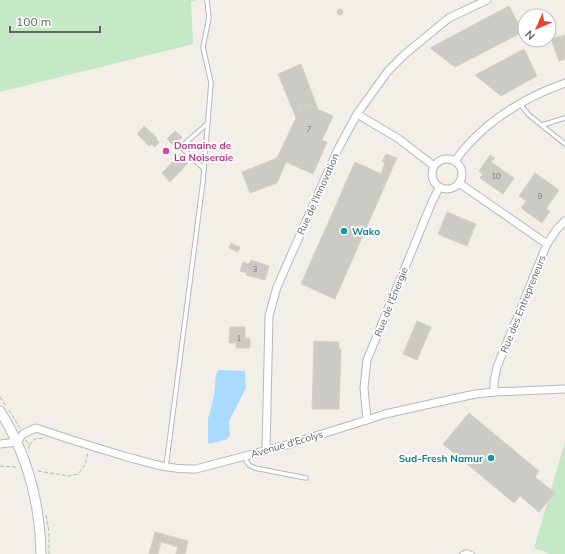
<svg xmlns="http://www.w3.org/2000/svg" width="565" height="554" font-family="Mulish,sans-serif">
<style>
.green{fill:#c5e8c5}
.water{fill:#aadaff}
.building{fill:#cccac5;stroke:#d6d1c6}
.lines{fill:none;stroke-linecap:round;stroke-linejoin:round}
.lane-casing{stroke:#b5b8bc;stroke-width:5.5}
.street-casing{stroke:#b5b8bc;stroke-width:9}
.secondary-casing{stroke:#b6babf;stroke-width:11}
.path{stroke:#9cc7a9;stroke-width:1;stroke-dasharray:4 2;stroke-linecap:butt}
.lane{stroke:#fff;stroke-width:3.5}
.street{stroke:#fff;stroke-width:7}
.secondary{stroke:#fff;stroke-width:9}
.hotel-dot{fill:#d1479c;stroke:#fff;stroke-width:1.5}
.culture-dot{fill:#0f9aa8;stroke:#fff;stroke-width:1.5}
.labels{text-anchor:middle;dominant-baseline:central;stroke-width:3.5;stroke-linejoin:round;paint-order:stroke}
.number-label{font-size:8px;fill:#7a7d7f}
.hotel-label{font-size:10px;font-weight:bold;fill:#b23c85;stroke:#fff;text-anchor:start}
.street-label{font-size:10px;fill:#5f6368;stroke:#fff}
.culture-label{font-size:10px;font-weight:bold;fill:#0d838f;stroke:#fff;text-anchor:start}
</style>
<rect width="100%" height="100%" fill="#f1efe8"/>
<g class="green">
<path d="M0,0H198L191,2L193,44L0,92Z"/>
<path d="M565,442V554H550L534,548Z"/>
</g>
<path class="water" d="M219,370L245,371L246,388L229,421L230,436L227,439L210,444L208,443V419L214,396L216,374Z"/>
<g class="building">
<path d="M509,6L523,32L455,67L430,48Z"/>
<circle cx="340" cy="12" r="3"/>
<path d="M565,35V59L559,61L551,39Z"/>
<path d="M524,49L537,76L501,96L475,75Z"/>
<path d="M301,64L318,109L303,103L296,118L278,74Z"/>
<path d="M303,103L333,116L322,140L327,142L313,174L277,158Z"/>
<path d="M144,126L157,138L156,139L159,142L155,147L151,144L149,146L137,134Z"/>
<path d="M175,131L182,137L174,146L167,139Z"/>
<path d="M180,154L188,163L170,182L162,173Z"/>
<path d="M386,154L397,158L335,299L301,284L355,162L381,174L385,163L382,161Z"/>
<path d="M490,155L495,158L491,162L514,178L503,194L480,178L483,174L479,171Z"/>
<path d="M277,158L286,162L277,183L250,193L242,172Z"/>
<path d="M535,173L559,190L546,209L550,211L542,223L521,208L526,201L519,196Z"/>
<path d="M447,212L476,224L467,246L438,234Z"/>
<path d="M231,243L240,247L238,252L229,248Z"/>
<path d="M251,260L269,266L265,280L246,275L247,273L240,271L243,262L249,264Z"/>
<path d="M417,321L431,327L417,360L403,354Z"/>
<path d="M230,327H245V338H250V348H236V343H229Z"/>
<path d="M314,341L339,342V349H341L339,409H312Z"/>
<path d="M469,413L539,471L535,477L555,493L539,512L520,496L514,503L443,444Z"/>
<path d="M155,532L188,541L185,554H176L178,547L161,542L158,554H149Z"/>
</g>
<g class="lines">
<defs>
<g id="lane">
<path d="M520,104L529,115L565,144"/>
<path d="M542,125L565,118"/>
<path d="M204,169L181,147L208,123"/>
<path d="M243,456L249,465L255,468L306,478"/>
<path d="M166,467L203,181L211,83L203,47L209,18L207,0"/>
<path d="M462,554L466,552L472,554"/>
</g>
<g id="street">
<path d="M357,114L399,139L434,166"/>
<circle cx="447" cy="174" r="15"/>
<path d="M455,161C459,156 462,151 466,147C492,117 529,96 565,83"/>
<path d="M459,183L547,244"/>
<path d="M494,392V381L497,367L547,244L557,229L565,221"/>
<path d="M367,420L364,388L367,360L432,202L439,188"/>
<path d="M0,444L17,442L23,434L36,428C65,438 94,447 124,456C150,463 169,470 196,469L290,444L351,425L385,414L475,394L494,392L565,389"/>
<path d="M266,450L269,316L277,287L337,151L357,114L388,71L405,54L449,18L487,0"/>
</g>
<path id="secondary" d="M0,411C27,454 40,503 41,554"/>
</defs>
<use href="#lane" class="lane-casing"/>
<use href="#street" class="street-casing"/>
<use href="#secondary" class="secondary-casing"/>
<g class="path">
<path d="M0,397L6,406"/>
<path d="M9,410L20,428"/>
<path d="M26,440L29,445V452"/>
<path d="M29,445L35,439L44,438"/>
<path d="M0,466L16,467"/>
<path d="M38,471L69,476L78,474L85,465L88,452"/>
<path d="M46,515L49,531V554"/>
</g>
<use href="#lane" class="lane"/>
<use href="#street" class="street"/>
<use href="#secondary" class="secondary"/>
</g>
<circle class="hotel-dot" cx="166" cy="151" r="4"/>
<g class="culture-dot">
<circle cx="344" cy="231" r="4"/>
<circle cx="491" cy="458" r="4"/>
</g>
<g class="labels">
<g class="number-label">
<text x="309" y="129">7</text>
<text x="496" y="176">10</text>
<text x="540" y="196">9</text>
<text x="255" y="269">3</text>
<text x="239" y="338">1</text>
</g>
<g class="hotel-label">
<text x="174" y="145">Domaine de<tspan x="174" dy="12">La Noiseraie</tspan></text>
</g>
<g class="street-label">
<text transform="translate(318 194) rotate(-66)">Rue de l'Innovation</text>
<text transform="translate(391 302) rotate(-68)">Rue de l'Énergie</text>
<text transform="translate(523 304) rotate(-68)">Rue des Entrepreneurs</text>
<text transform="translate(287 444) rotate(-16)">Avenue d'Ecolys</text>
</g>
<g class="culture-label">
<text x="352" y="231">Wako</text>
<text x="483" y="458" text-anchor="end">Sud-Fresh Namur</text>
</g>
</g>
<g transform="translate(537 28) rotate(225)"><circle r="19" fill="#ffffff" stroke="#bfc1c3"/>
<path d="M0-3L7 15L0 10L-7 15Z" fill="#ea4335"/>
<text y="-6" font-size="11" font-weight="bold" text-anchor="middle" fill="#5f6368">N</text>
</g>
<path d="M10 26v6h90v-6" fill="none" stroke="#5f6368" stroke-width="2"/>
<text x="16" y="26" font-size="12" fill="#5f6368" stroke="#ffffff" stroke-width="3" paint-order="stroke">100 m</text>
</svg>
